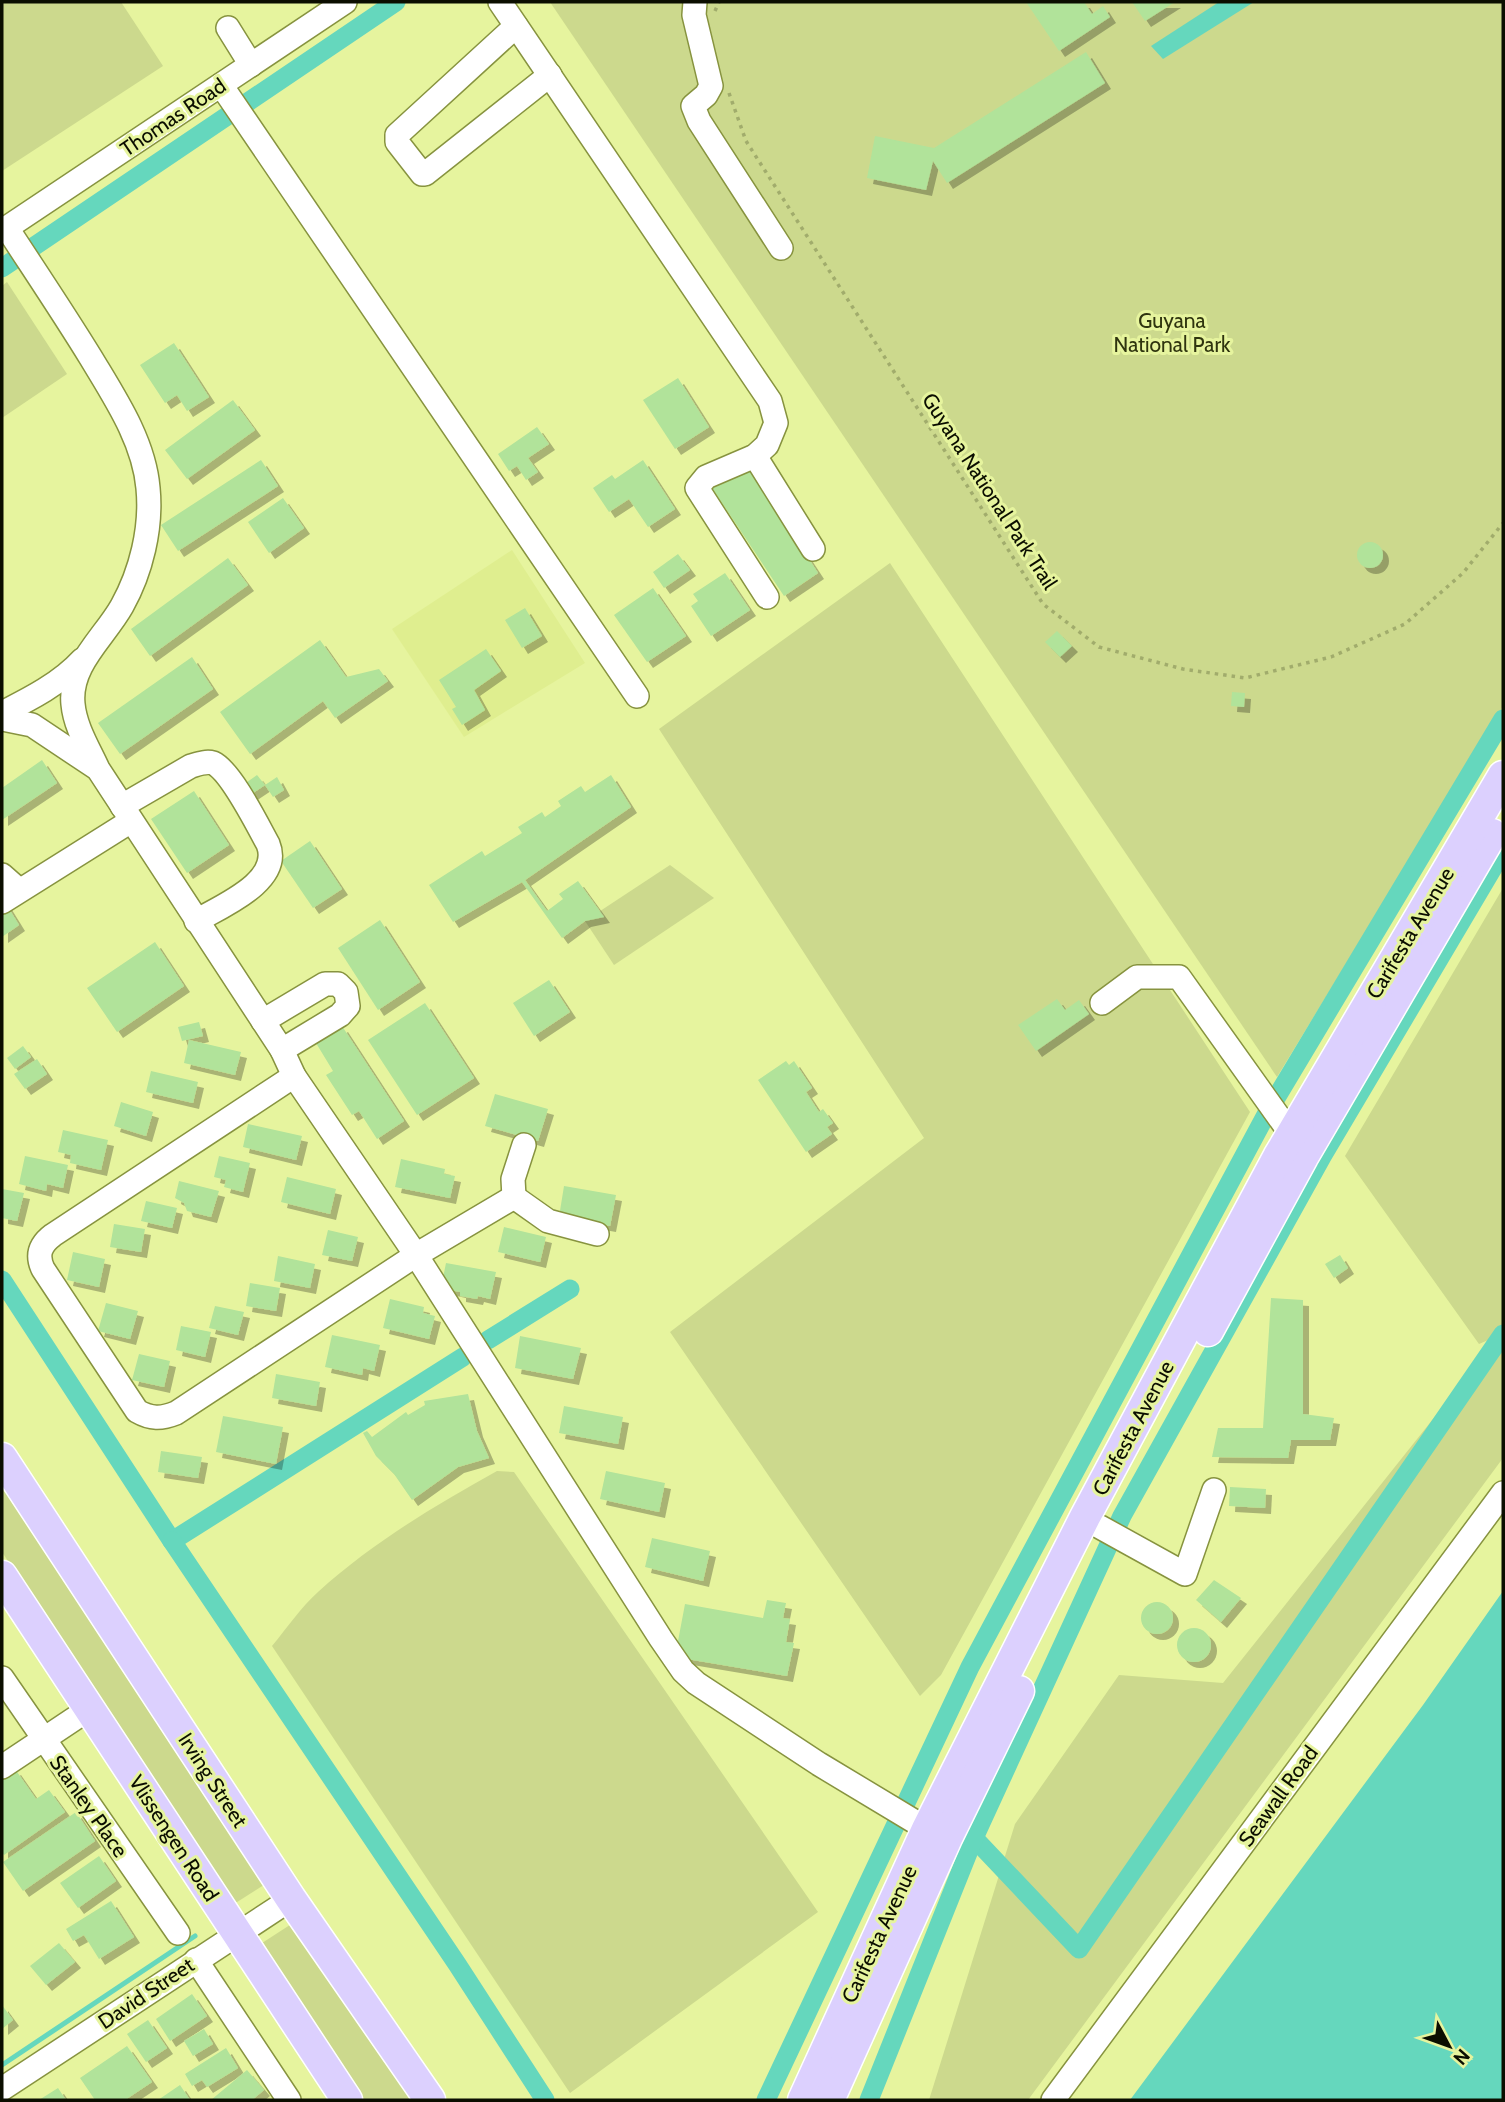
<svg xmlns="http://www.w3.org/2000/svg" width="1505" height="2102" font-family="Cabin,sans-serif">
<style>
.built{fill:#dfee8f}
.green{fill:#ccd98d}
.water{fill:#65d7bd}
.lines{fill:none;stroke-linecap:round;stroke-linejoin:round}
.stream{stroke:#65d7bd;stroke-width:5}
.canal{stroke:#65d7bd;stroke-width:19}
.building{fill:#b1e39a;filter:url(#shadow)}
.minor-casing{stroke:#87933f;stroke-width:26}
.major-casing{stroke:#fff;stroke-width:33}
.path{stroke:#a1ac6c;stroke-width:3.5;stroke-dasharray:3.5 5;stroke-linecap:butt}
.minor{stroke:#fff;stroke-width:23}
.major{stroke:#dcd0fe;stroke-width:30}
.labels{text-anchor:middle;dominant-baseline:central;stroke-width:6;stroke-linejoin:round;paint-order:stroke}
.street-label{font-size:21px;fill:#0b0e00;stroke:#e6f49e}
.park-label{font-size:21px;fill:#2f340f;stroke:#e6f49e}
</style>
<defs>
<filter id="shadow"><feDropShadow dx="6" dy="6" stdDeviation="0" flood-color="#0004"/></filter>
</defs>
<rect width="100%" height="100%" fill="#e6f49e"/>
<path class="built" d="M512,550L585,663L464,737L392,629Z"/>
<g class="green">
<path d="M2,2H121L163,66L2,171Z"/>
<path d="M550,2H1503V706L1277,1077Z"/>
<path d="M7,282L67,374L2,418V286Z"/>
<path d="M890,563L1250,1112L941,1675L920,1696L670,1332L924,1138L659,729Z"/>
<path d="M670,865L714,898L614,965L585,921Z"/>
<path d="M1503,888V1458L1028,2100H929L1015,1824L1119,1675L1223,1683L1460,1385L1493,1338L1479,1344L1345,1156Z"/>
<path d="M497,1471L514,1472L818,1912L570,2093L272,1646C287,1628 301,1607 318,1592C372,1543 434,1506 497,1471Z"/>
<path d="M2,1481L267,1883L234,1904L2,1552Z"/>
<path d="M293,1923L411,2100H362L259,1945Z"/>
</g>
<g class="water">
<path d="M1219,2H1254L1163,59L1151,46Z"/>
<path d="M1503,1591V2100H1130L1423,1705Z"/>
</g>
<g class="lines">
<path class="stream" d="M2,2065L195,1936"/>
<g class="canal">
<path d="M2,268L396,2"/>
<path d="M2,1280L172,1541L463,1357"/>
<path d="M488,1340L570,1289"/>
<path d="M172,1541L457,1964L545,2100"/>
<path d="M974,1838L1079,1949L1503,1334"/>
<path d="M766,2100L970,1667L1267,1113L1503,719"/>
<path d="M869,2100L974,1838L1122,1516L1323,1155L1503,851"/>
</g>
</g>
<g class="building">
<path d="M1026,2H1084L1092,14L1103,6L1110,17L1059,51Z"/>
<path d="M1132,2H1175L1145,21Z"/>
<path d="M1086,52L1105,83L947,183L933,161L926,190L867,178L875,136L934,148Z"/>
<path d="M174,343L209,397L187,411L177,395L165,403L140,365Z"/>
<path d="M678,378L709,427L675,449L643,400Z"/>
<path d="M233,400L255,430L187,479L165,450Z"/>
<path d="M537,427L549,444L528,458L538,472L526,480L517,466L509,471L498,454Z"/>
<path d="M261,460L278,486L178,551L161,525Z"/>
<path d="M643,460L675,509L648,527L629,499L609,512L593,488L612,475L615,479Z"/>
<path d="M747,464L818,573L784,596L712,488Z"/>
<path d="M283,498L304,528L269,553L248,522Z"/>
<circle cx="1370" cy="555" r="13"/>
<path d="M678,554L690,570L664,588L653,572Z"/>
<path d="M228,558L248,585L150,656L131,629Z"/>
<path d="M725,573L750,610L711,636L691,606L698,601L693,594Z"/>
<path d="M653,588L686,636L647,662L614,615Z"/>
<path d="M525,608L542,636L522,648L505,620Z"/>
<path d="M1057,631L1072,646L1060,657L1045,642Z"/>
<path d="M320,640L346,677L379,669L388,681L335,718L323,701L250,754L220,712Z"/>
<path d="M486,649L501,671L474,690L485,710L462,725L452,709L456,707L439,680Z"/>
<path d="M192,657L213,689L120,754L98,723Z"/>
<path d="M1232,692L1245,693L1244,707L1231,706Z"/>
<path d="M42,760L57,783L2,820V788Z"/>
<path d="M257,775L265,785L247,797L240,787Z"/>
<path d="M611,775L631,807L525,880L547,911L563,899L559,894L578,881L604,917L585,921L562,938L522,882L453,922L429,885L482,851L485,856L522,833L518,827L542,812L545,817L561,806L558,801L581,786L585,792Z"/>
<path d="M277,777L284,790L273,797L265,785Z"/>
<path d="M194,791L229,845L187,873L151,819Z"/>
<path d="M310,841L342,889L313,908L281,861Z"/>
<path d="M6,904L19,925L2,937V907Z"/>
<path d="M380,920L420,982L378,1010L338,948Z"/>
<path d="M155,942L184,986L117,1032L87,988Z"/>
<path d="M549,980L570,1012L534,1036L513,1003Z"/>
<path d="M1057,999L1065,1010L1079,1000L1089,1014L1036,1051L1018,1025Z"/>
<path d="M425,1003L474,1078L417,1115L368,1040Z"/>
<path d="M199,1022L203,1036L182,1041L178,1027Z"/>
<path d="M342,1026L404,1121L377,1139L359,1111L352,1115L326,1075L333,1071L316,1043Z"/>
<path d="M189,1040L241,1052L235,1075L184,1063Z"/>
<path d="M23,1046L31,1057L15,1069L7,1058Z"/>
<path d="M37,1059L47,1074L25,1089L14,1074Z"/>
<path d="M786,1061L789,1065L794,1061L812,1088L806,1092L819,1112L823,1109L833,1123L827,1127L832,1134L806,1152L758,1080Z"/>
<path d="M151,1071L198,1082L193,1103L146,1092Z"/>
<path d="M495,1094L548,1109L538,1141L485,1126Z"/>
<path d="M121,1102L153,1112L146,1136L114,1126Z"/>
<path d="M248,1124L302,1136L296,1160L243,1147Z"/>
<path d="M63,1130L108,1140L101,1170L70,1163L71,1155L58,1152Z"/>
<path d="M25,1156L68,1165L63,1188L47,1184L46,1191L19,1184Z"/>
<path d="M219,1156L250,1163L243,1192L224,1187L226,1180L214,1177Z"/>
<path d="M401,1159L445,1169L444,1174L455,1176L450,1198L395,1187Z"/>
<path d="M287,1177L336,1189L330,1214L281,1202Z"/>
<path d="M179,1181L219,1191L211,1217L187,1211L184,1203L175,1198Z"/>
<path d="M564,1186L616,1195L610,1226L559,1217Z"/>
<path d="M2,1189L24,1193L17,1221L2,1218Z"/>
<path d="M146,1201L177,1208L172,1228L141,1221Z"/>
<path d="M114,1224L145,1229L141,1252L110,1247Z"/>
<path d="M504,1227L546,1237L540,1262L498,1252Z"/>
<path d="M328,1230L358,1237L352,1261L322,1255Z"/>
<path d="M73,1252L105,1259L99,1287L67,1280Z"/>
<path d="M1340,1255L1348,1268L1334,1278L1325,1264Z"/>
<path d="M278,1256L315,1264L310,1288L274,1281Z"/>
<path d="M446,1263L496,1272L490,1299L478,1296L477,1299L460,1296V1292L441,1288Z"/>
<path d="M250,1283L280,1288L276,1311L246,1306Z"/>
<path d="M1271,1298L1303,1300V1414L1334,1418L1330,1440H1291L1288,1458L1212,1457L1218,1428H1263Z"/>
<path d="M390,1299L424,1307L423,1313L435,1316L429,1339L383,1328Z"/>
<path d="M106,1303L138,1311L130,1339L98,1331Z"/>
<path d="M215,1306L244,1312L238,1335L209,1328Z"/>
<path d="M181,1326L211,1332L205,1357L176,1350Z"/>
<path d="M332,1335L380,1345L374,1371L363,1368L362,1375L325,1367Z"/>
<path d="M520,1336L581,1348L573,1379L515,1368Z"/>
<path d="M139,1354L170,1361L164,1387L132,1380Z"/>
<path d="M276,1374L320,1382L316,1406L272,1398Z"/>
<path d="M468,1394L477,1431L489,1458L458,1467L412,1500L394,1474L376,1456L363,1433L367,1431L372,1437L406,1412L408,1415L425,1405L424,1401Z"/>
<path d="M564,1406L623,1417L618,1444L559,1433Z"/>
<path d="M223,1416L283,1427L276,1464L216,1452Z"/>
<path d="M161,1451L202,1457L198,1478L158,1472Z"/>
<path d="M606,1471L665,1483L659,1512L600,1499Z"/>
<path d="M1230,1487L1266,1489L1265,1508L1229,1506Z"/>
<path d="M652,1538L710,1551L703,1581L645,1567Z"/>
<path d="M1214,1580L1241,1598L1221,1622L1196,1600Z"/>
<path d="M767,1600L786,1603L783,1618L790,1619L786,1642L794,1643L787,1676L675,1657L685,1604L763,1618Z"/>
<circle cx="1157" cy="1618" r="16"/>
<circle cx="1194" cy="1645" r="17"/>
<path d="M15,1769L36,1799L49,1790L65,1812L4,1855L2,1852V1779Z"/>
<path d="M76,1812L95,1841L23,1891L3,1862Z"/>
<path d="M99,1856L116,1881L78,1908L60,1883Z"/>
<path d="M111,1901L134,1937L99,1959L84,1935L73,1941L66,1929Z"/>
<path d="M59,1943L75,1962L46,1985L30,1966Z"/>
<path d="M192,1994L207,2016L170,2041L156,2019Z"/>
<path d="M2,2005L13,2020L2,2029Z"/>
<path d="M148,2020L167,2048L146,2062L127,2034Z"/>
<path d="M204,2029L213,2044L193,2056L184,2041Z"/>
<path d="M127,2046L152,2082L125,2100H95L80,2078Z"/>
<path d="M226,2048L238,2068L207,2087L202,2080L192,2086L185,2074Z"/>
<path d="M247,2070L264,2090L252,2100H211Z"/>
<path d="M180,2085L190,2100H158Z"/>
<path d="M58,2088L66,2100H39Z"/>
</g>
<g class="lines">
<defs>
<g id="minor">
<path d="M500,2L770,401L776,423L767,445L755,456L706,477L697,488L767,597"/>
<path d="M695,2L694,15L711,86L706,95L693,106L699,121L781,248"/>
<path d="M516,26L397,135V142L422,174H425L550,75"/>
<path d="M228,28L251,65"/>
<path d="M221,85L637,696"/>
<path d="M7,228C35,271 64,314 91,358C115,398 144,441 148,488C152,528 141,572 122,606C104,638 69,665 73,704C75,727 89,749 98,769L282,1050L294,1076L416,1255L661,1639L683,1671L696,1683L819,1764L927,1829L941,1835"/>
<path d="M2,231L345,2"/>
<path d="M755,456L813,549"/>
<path d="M2,713C30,699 61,683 82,660"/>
<path d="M2,719L32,725L95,767"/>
<path d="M122,806L191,766C198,764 206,761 213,763C231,771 258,826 268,844C283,881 222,906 196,921"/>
<path d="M2,875L19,890"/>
<path d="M2,902L131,821"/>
<path d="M1102,1003L1137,977H1179L1291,1134L1298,1148"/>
<path d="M263,1021L325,984H338L346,992L348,1006L340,1015L282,1050"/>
<path d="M294,1076L53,1235C41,1244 36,1254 43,1269L137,1411C151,1419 161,1419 176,1413L416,1255L514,1197"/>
<path d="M514,1197L548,1221L597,1234"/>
<path d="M514,1197L513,1179L524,1145"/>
<path d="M1100,1527L1185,1574L1214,1490"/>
<path d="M2,1678L178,1933"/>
<path d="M2,1767L89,1709"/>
<path d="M196,1960L289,2100"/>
<path d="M2,2089L291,1899"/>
<path d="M1053,2100L1503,1493"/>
</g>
<g id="major">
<path d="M1208,1331L1303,1157L1492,834"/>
<path d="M2,1458L291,1899L430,2100"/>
<path d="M2,1576L347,2100"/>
<path d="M803,2100L927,1829L1085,1517L1278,1157L1503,776"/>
<path d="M829,2100L947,1838L1019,1691"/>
</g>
</defs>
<use href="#minor" class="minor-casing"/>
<use href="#major" class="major-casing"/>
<g class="path">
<path d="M715,11L719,2"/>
<path d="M729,93L746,141L1043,604L1099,647L1183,669L1245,678L1331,657L1405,624L1463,573L1503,523"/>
</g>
<use href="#minor" class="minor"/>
<use href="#major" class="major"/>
</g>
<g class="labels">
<g class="street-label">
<text transform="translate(173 117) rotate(-34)">Thomas Road</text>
<text transform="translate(990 491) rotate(57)">Guyana National Park Trail</text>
<text transform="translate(1410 933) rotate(-59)">Carifesta Avenue</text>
<text transform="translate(1133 1428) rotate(-62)">Carifesta Avenue</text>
<text transform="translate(213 1780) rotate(57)">Irving Street</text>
<text transform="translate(1278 1796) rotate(-54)">Seawall Road</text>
<text transform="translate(89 1806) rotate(55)">Stanley Place</text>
<text transform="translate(174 1838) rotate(57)">Vlissengen Road</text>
<text transform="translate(879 1934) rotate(-65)">Carifesta Avenue</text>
<text transform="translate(146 1993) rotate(-34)">David Street</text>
</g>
<g class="park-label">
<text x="1172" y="320">Guyana<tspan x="1172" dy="24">National Park</tspan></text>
</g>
</g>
<rect width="1505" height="2102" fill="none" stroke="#0b0e00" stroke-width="7"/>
<g transform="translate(1449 2046) rotate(131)" stroke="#e6f49e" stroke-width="5" paint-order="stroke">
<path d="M0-5L12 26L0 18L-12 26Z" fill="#0b0e00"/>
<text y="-10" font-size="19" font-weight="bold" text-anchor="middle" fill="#0b0e00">N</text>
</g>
</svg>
